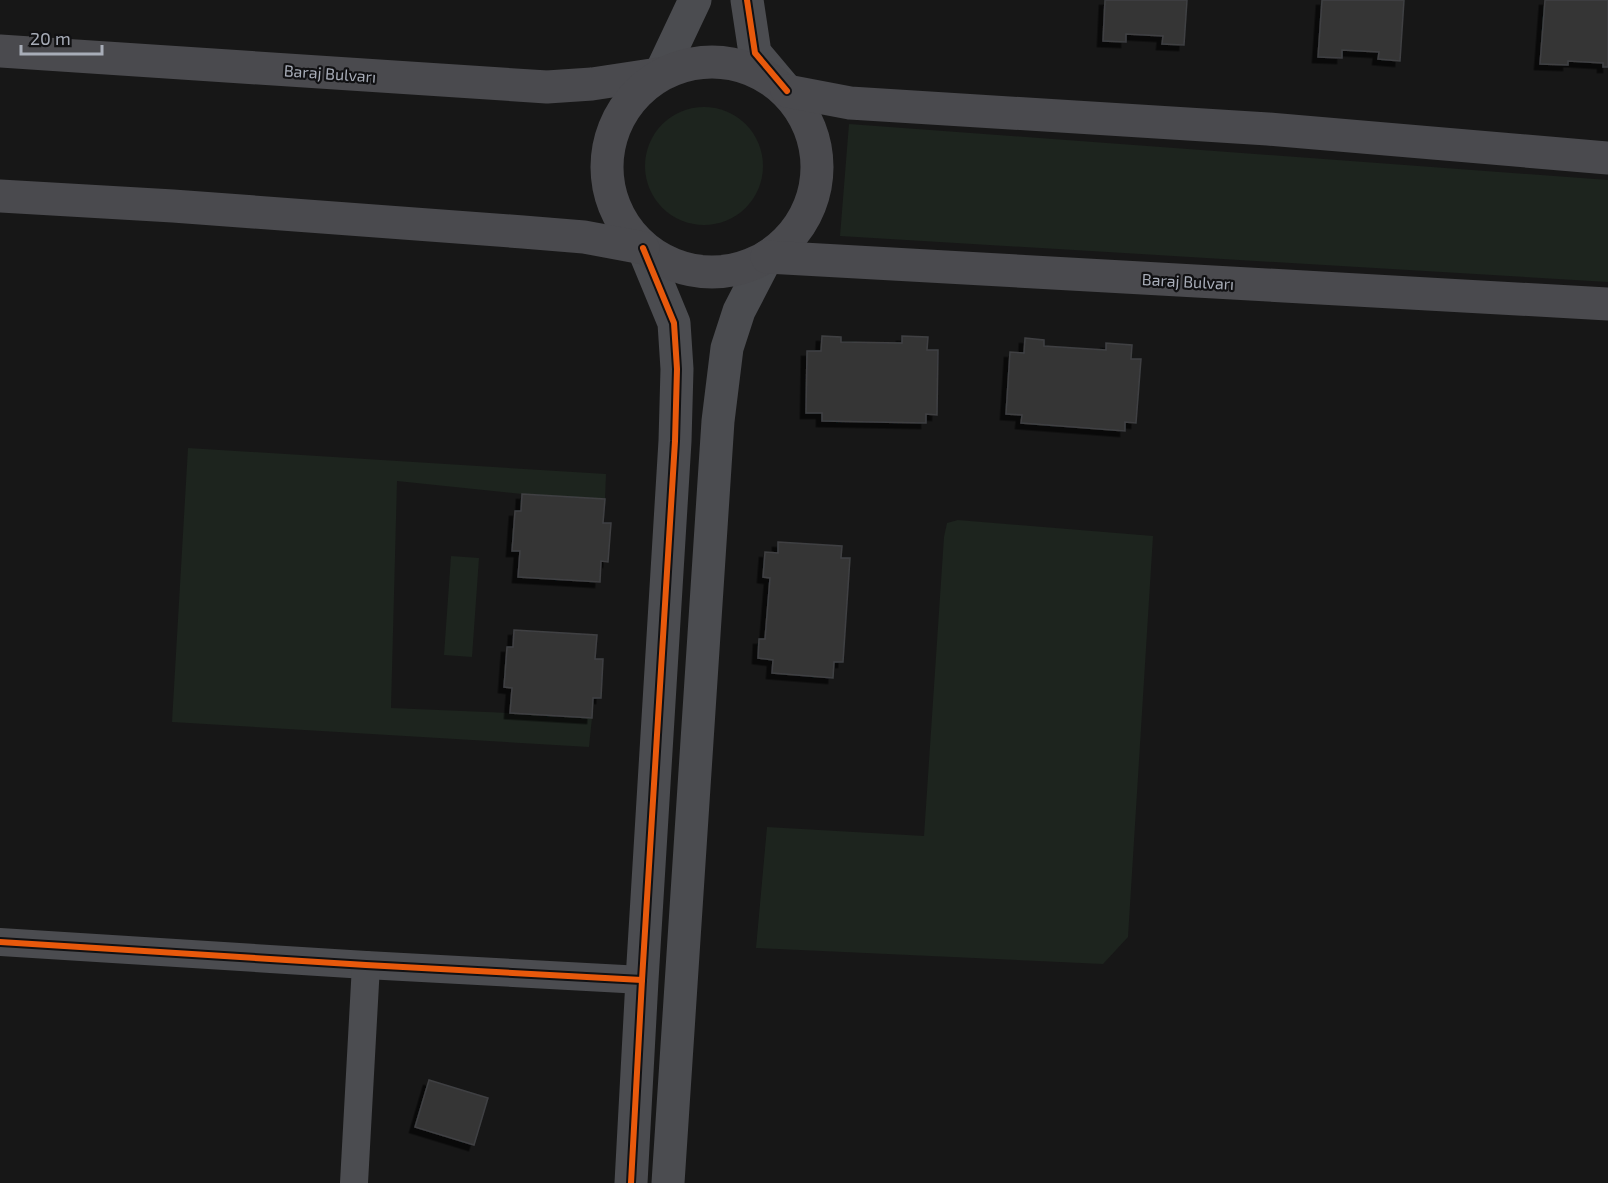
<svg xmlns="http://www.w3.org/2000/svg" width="1608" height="1183" font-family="'Exo 2',sans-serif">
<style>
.green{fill:#1d241e}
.building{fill:#353536;stroke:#3f4043;stroke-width:1.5;filter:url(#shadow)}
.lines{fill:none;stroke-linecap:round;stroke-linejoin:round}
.minor{stroke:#4b4c50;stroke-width:28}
.tertiary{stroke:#4b4c50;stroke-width:33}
.secondary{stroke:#4a4a4e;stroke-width:33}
.cycleway-casing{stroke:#111113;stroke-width:10}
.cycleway{stroke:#e8590c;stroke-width:6}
.labels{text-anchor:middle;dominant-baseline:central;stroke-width:4.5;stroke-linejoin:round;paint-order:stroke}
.street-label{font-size:16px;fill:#a8adb8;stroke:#111113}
</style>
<defs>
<filter id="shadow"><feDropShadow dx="-5.5" dy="5.5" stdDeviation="0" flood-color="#0009"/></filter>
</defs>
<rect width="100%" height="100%" fill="#171717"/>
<g class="green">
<circle cx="704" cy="166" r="59"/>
<path d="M849,124L1608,180V282L840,236Z"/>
<path d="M188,448L606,474L605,499L522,494L397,481L391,708L510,713L592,718L589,747L172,722Z"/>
<path d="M958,520L1153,536L1128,937L1103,964L756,948L767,827L924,836L944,537L947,523Z"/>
<path d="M451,556L479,558L472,657L444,655Z"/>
</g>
<g class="building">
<path d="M1105,0H1187L1184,45L1162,44L1163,36L1126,34V42L1103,41Z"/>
<path d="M1322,0H1404L1400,61L1378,59L1379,52L1342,50V58L1318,57Z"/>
<path d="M1545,0H1608V67H1603V63L1568,61V65L1540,64Z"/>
<path d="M822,336L841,337V342L902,343V336L928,337L927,350H938L937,415L926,414V423L822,421V413H806L807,351H821Z"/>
<path d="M1025,338L1044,340V346L1106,350V343L1132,345L1131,359H1141L1136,423L1125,422V431L1021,423L1022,415L1006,414L1010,352L1024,353Z"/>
<path d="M522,494L605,499L603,523H611L608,562L601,561L600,582L518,577L520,551H512L515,511H521Z"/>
<path d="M778,542L842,546L841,558H850L843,662H834L833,678L772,673L773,660L758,658L759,639H765L770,578L763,577L765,552L778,553Z"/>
<path d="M514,630L597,635L595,659H603L601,698H593L592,718L510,713L512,688L504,687L507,647H513Z"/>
<path d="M429,1080L488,1098L474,1145L415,1127Z"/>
</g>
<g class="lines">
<g class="minor">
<path d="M0,942L366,965L642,980"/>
<path d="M354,1183L366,965"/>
</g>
<g class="tertiary">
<path d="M747,0L755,53L787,91"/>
<path d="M660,74L695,0"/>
<path d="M631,1183L642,980L675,441L677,369L674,323L643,248"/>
<path d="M668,1183L718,421L727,348L739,311L767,257"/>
</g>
<g class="secondary">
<path d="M0,51L547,87L592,84L658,74"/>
<circle cx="712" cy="167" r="105"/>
<path d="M787,91L850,103L1268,129L1608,158"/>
<path d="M0,196L173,206L523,232L584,237L643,248"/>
<path d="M767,257L1608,304"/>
</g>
<defs>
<g id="cycleway">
<path d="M747,0L755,53L787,91"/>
<path d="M0,942L366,965L642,980"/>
<path d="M631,1183L642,980L675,441L677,369L674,323L643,248"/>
</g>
</defs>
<use href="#cycleway" class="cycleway-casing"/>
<use href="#cycleway" class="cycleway"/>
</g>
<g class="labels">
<g class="street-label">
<text transform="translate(330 73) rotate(4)">Baraj Bulvarı</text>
<text transform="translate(1188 281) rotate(3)">Baraj Bulvarı</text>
</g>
</g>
<path d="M21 45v9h81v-9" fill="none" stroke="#a8adb8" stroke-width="3"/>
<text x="30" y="45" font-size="18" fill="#a8adb8" stroke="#111113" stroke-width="4.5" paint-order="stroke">20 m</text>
</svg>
